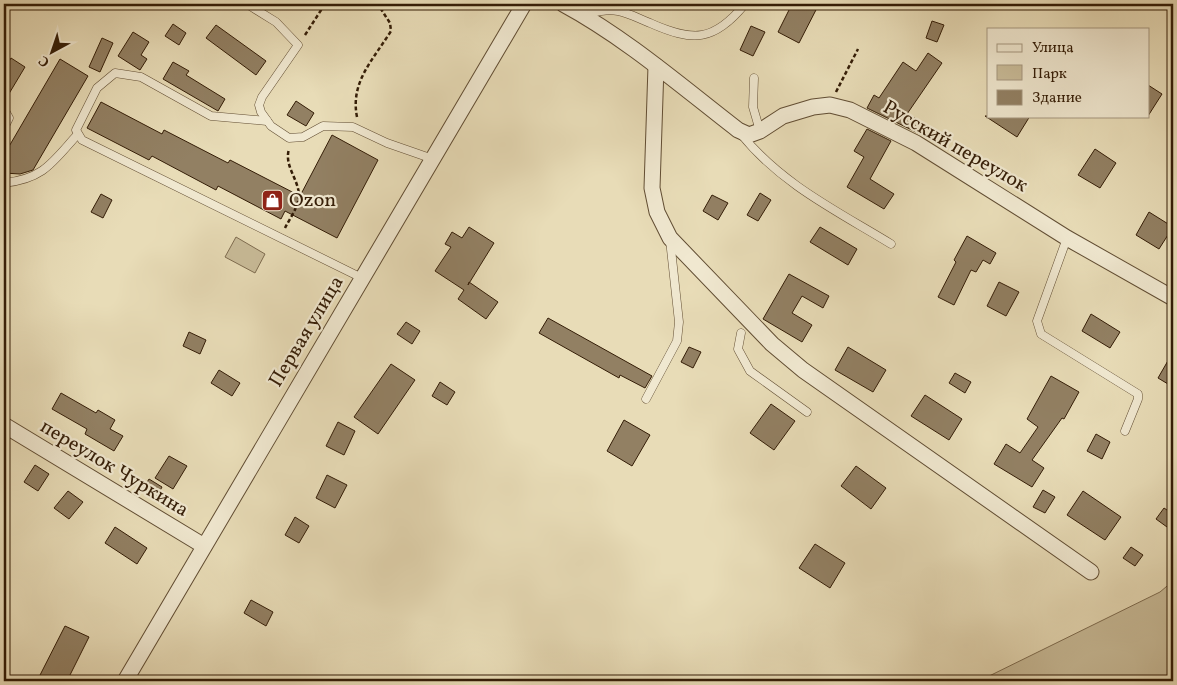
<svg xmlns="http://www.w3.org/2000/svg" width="1177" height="685" font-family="Vollkorn,serif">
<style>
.green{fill:#c9bc99;stroke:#7e6c50}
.building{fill:#928063;stroke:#341d07}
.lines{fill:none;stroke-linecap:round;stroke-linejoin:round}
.lane-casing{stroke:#614d33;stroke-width:9}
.street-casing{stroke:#614d33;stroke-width:17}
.path{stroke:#341d07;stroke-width:2.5;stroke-dasharray:4 2.5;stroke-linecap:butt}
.lane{stroke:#f0e8d0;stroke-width:8}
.street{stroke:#f0e8d0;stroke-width:15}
.labels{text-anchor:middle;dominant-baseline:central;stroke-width:4.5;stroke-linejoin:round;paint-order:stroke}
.street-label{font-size:20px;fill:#341d07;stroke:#f0e8d0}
.poi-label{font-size:20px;fill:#341d07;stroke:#f0e8d0;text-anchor:start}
</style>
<rect width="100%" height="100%" fill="#e8dcb7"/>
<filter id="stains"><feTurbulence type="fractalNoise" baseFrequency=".004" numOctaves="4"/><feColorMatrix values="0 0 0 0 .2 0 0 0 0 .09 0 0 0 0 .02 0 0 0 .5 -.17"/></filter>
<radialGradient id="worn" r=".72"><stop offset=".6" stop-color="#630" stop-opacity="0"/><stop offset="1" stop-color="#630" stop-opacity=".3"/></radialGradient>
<g class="green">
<path d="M236,237L265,254L255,273L225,257Z"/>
<path d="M1173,581V681H979L1160,592Z"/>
</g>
<g class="building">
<path d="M792,4H819L799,43L778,32Z"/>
<path d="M932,21L944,25L937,42L926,38Z"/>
<path d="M173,24L186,33L179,45L165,36Z"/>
<path d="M216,25L266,61L256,75L206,38Z"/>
<path d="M751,26L765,32L753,56L740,50Z"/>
<path d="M133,32L149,42L141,55L147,59L140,70L118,56Z"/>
<path d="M102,38L113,43L100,72L89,67Z"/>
<path d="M928,53L942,63L907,114L925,124L920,134L867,108L874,95L879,98L903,62L916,71Z"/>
<path d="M11,58L25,67L4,102V70Z"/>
<path d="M60,59L88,76L33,170L20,174L4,173V155Z"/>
<path d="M173,62L189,71L186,75L225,99L218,111L163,79Z"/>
<path d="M1148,85L1162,94L1148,116Z"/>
<path d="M296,101L314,113L306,126L287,115Z"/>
<path d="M101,102L162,134L164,130L228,163L230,160L300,196L332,135L378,160L337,238L285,211L281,219L218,186L216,190L152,156L149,160L87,128Z"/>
<path d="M985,116H1030L1017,137Z"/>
<path d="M867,129L891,141L870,179L894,194L884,209L847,187L864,157L854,151Z"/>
<path d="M1095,149L1116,163L1100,188L1078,175Z"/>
<path d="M760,193L771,200L758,221L747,215Z"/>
<path d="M101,194L112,200L103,218L91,212Z"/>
<path d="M712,195L728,203L718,220L703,211Z"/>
<path d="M1149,212L1173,227L1159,249L1136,235Z"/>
<path d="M469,227L494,243L468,285L469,282L498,302L486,319L458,299L464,290L435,271L451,247L445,244L452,232L462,238Z"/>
<path d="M820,227L857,249L848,265L810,242Z"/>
<path d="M967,236L996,253L990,264L983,260L976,272L971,270L954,305L938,297L956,262L954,260Z"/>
<path d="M789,274L829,296L823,308L802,296L792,313L812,325L802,342L763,319Z"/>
<path d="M999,282L1019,292L1006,316L987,306Z"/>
<path d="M1091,314L1120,332L1110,348L1082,331Z"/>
<path d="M548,318L652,376L645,388L620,375L619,378L539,333Z"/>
<path d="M406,322L420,331L412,344L397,334Z"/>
<path d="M189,332L206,340L200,354L183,346Z"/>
<path d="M689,347L701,352L693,368L681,362Z"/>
<path d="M848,347L886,370L873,392L835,370Z"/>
<path d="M1173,352V387L1158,378Z"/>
<path d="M391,364L415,380L378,434L354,417Z"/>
<path d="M219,370L240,383L232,396L211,383Z"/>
<path d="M955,373L971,382L965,393L949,383Z"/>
<path d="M1051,376L1079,392L1064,419L1062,418L1032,460L1044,468L1032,487L994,464L1006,444L1020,453L1038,427L1027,419Z"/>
<path d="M440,382L455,392L447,405L432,396Z"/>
<path d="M61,393L96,413L98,410L115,420L110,429L123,436L114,451L85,434L87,429L52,409Z"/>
<path d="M925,395L962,419L949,440L911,416Z"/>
<path d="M771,404L795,421L774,450L750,433Z"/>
<path d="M624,420L650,435L632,466L607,451Z"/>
<path d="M338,422L355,431L344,455L326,446Z"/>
<path d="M1096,434L1110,442L1102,459L1087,451Z"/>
<path d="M169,456L187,466L173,489L155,478Z"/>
<path d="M35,465L49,474L38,491L24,482Z"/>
<path d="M856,466L886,488L871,509L841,486Z"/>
<path d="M327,475L347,485L335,508L316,498Z"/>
<path d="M149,479L162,487L156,498L143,489Z"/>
<path d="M1043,490L1055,497L1045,513L1033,507Z"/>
<path d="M68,491L83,502L69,519L54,508Z"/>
<path d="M1083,491L1121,517L1105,540L1067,515Z"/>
<path d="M1164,508L1173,514V518L1167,527L1156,519Z"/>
<path d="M295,517L309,526L299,543L285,535Z"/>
<path d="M115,527L147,548L137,564L105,543Z"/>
<path d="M815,544L845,563L830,588L799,568Z"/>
<path d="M1131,547L1143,555L1135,566L1123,558Z"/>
<path d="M251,600L273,612L266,626L244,613Z"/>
<path d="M65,626L89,637L67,681H37Z"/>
</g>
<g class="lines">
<defs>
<g id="lane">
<path d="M247,4L276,22L298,45L262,97L259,105L261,112L271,126L289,138L303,137L323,126L353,127L387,143L433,159"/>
<path d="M583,15C595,12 606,9 618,11C629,13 640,19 650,23C693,42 714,42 745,4"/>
<path d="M754,78L753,107L760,131"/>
<path d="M4,109L9,118L4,128"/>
<path d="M267,121L211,116L141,77L115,73L97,88L76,130L82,140L362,278"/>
<path d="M741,134C781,184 837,211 891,244"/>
<path d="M4,183C43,179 52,163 77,135"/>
<path d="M1067,238L1037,321L1041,334L1138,394V399L1125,431"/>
<path d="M741,333L738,349L750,371L807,412"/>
<path d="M646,399L677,341L679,322L670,240"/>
</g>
<g id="street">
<path d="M563,4C626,38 681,86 738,130L749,135L760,131L783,116L813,107L830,105L850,110L916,143L1067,238L1173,298"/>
<path d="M656,66L652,188L657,212L670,238L772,344L803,370L1091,572"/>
<path d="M4,425L204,546"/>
<path d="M125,681L524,4"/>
</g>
</defs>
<use href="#lane" class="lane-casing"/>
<use href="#street" class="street-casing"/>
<g class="path">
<path d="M363,4L369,8L379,6"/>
<path d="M305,35L325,4"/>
<path d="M836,92L858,49"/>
<path d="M357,117C350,82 373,60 391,31L390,23L379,6L381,4"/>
<path d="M285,228C290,218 299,206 299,195C298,178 284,166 289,149"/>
</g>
<use href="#lane" class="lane"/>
<use href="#street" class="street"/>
</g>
<defs>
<symbol id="shop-square" viewBox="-11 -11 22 22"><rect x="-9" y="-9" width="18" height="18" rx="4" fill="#8f2418" stroke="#f0e8d0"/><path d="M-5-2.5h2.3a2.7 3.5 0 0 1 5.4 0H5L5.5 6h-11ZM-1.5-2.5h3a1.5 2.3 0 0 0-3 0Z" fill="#fff"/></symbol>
</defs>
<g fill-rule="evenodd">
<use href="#shop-square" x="260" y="188" width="25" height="25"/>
</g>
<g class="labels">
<g class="street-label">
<text transform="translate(955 147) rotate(30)">Русский переулок</text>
<text transform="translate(307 332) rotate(-59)">Первая улица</text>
<text transform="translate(114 469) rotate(31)">переулок Чуркина</text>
</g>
<g class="poi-label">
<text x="289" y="201">Ozon</text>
</g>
</g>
<rect width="1177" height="685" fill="none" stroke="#e8dcb7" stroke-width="20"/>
<rect x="5" y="5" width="1167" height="675" fill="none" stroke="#341d07" stroke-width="2.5"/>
<rect x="10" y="10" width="1157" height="665" fill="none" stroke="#341d07"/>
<rect x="987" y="28" width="162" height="90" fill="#f0e8d0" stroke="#a59780"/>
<rect x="997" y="44" width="25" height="8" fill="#f0e8d0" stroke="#a59780"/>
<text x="1032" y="52" font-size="15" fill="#341d07">Улица</text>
<rect x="997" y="65" width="25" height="15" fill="#c9bc99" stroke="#a59780"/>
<text x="1032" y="78" font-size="15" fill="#341d07">Парк</text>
<rect x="997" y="90" width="25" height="15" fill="#928063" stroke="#a59780"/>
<text x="1032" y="102" font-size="15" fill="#341d07">Здание</text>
<g transform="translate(52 52) rotate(220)" stroke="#f0e8d0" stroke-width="4" paint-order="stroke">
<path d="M0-4L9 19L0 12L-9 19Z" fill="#341d07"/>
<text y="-8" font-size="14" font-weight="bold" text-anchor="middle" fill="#341d07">С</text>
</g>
<rect width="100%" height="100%" filter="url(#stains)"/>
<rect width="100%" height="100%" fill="url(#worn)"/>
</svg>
